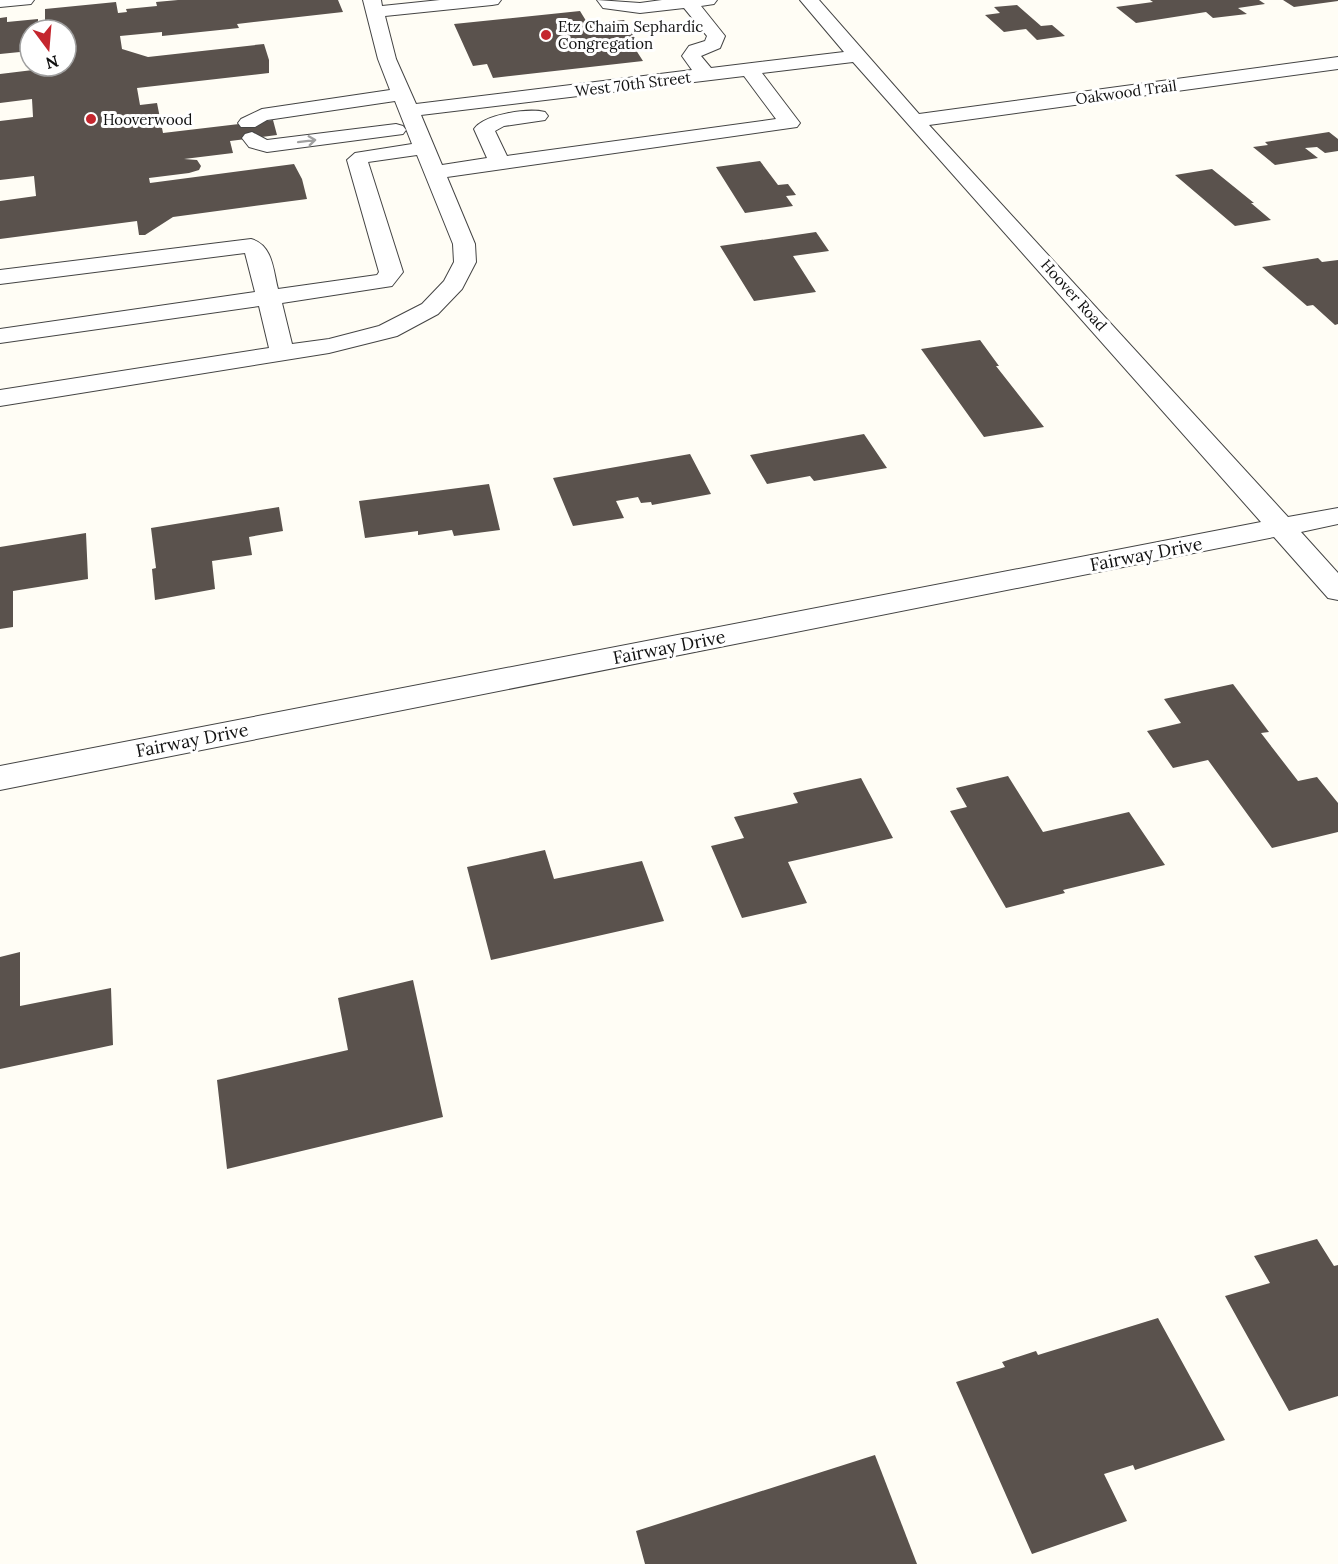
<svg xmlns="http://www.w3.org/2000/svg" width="1338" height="1564" font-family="Lora,serif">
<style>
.building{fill:#5a524d}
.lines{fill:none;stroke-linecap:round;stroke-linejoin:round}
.minor-casing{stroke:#444;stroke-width:2}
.minor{fill:#fff;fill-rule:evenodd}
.oneway{stroke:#a0a0a0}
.poi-dot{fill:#c4262e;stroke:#fff;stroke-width:2}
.labels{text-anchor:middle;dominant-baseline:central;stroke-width:6;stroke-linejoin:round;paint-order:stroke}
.far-poi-label{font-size:15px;fill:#111;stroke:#fff;text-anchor:start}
.far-street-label{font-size:15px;fill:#111;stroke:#fff}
.street-label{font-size:18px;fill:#111;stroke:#fff}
</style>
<rect width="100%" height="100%" fill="#fffdf5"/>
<g class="building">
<path d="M178,0H338L343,12L237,24L239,28L162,36V32L120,36L122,49L148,57L264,44L269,60V73L137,88L140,105L157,103L163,133L273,120L277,135L230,141L233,153L184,159L197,160L201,166L199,170L189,173L149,178L150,183L294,164L302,179L307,199L173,217L145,235H139L137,221L0,239V201L36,196L34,176L0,180V121L33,117L32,99L0,103V74L66,66V30H30V51L0,54V18L7,17V22L38,19V22L45,21V9L116,2L118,13L127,12L126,9L157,6L156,2Z"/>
<path d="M1150,0H1259L1265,4L1238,8L1247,14L1213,18L1206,12L1136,23L1116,7L1153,2Z"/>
<path d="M1283,0H1338V1L1294,7Z"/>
<path d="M1017,5L1041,26L1052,25L1065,36L1037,40L1026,29L1004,32L985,15L1000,13L994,7Z"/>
<path d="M580,11L588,24L624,20L640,46L634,47L643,61L493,78L487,64L473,66L454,24Z"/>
<path d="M1329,132L1338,139V151L1325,153L1317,147L1305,148L1318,158L1275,165L1253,147L1268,145L1265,142Z"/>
<path d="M760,161L778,185L788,184L796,195L786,196L793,206L745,213L716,167Z"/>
<path d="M1212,169L1254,203H1251L1271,220L1235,226L1175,175Z"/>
<path d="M816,232L829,251L793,256L816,292L754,301L720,246Z"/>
<path d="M1318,258L1322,262L1338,260V324L1335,325L1313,305L1307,306L1262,267Z"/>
<path d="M980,340L999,366H996L1044,427L984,437L921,349Z"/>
<path d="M864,434L887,468L814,481L810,476L767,484L750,455Z"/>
<path d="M690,454L711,494L652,505L651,502L641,503L638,497L616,501L624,518L573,526L553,478Z"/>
<path d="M489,484L500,530L454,536L452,530L418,535V531L365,538L359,501Z"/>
<path d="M279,507L283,531L249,537L252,555L212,561L215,589L155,600L152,569L156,568L151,528Z"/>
<path d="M86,533L88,579L13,591V627L0,629V547Z"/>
<path d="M1233,684L1269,732L1261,733L1298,781L1317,777L1338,803V832L1272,848L1208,760L1173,768L1147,731L1181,723L1164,699Z"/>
<path d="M1008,776L1043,832L1129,812L1165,865L1063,890L1065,893L1006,908L950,811L967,807L956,788Z"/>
<path d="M861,778L893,838L788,862L807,903L742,918L711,846L744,838L734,817L798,803L793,793Z"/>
<path d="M545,850L554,879L642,861L664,921L491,960L467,867Z"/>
<path d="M20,952V1006L111,988L113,1045L0,1069V957Z"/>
<path d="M413,980L443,1117L227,1169L217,1080L348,1050L338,998Z"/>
<path d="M1317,1239L1334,1266L1338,1265V1396L1289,1411L1225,1296L1270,1283L1254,1256Z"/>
<path d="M1158,1318L1225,1440L1135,1470L1133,1465L1104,1474L1127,1521L1032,1554L956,1382L1005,1367L1002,1362L1036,1351L1038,1355Z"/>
<path d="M875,1455L917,1564H645L636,1531Z"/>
</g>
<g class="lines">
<defs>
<g id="minor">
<path d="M0,0H34L31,4L0,7Z"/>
<path d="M363,0H381L382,6L440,0H501L498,4L492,5L385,16L396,59L416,104L692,70L682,56L689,46L705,41L707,36L684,8L640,13L603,8L597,0L640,3L662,0H717L714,4L701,6L725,36L720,48L701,56L711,68L844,52L800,0H819L919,114L1338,57V69L929,125L1288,517L1338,508V524L1301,532L1338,573V600L1328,598L1274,537L0,790V766L1261,522L853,62L762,73L800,123L797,127L447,177L475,244L476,262L462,289L438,314L397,336L329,353L0,406V390L269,348L259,306L0,343V329L255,292L245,253L0,284V270L251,239C273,245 273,270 278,289L377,275L379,272L347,160L355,153L412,144L395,101L267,120L255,127H241L238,123L241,119L262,109L390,90L378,59ZM744,76L776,119L507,156L495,131L504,126L545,120L548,116L545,112C528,108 484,114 474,129L487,158L442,165L421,115ZM417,155L453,244L454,262L444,281L422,304L379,326L329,339L292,344L282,303L392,286L403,272L368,162Z"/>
<path d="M396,124L403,126L406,130L403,134L267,152L249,147L242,138L245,134L252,132L267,140Z"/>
</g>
</defs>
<use href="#minor" class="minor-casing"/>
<use href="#minor" class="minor"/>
</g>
<defs><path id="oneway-shaft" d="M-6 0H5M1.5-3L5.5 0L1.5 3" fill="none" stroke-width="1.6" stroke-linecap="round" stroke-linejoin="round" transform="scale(1.5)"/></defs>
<use class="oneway" href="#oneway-shaft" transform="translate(307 141) rotate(-7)"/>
<g class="poi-dot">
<circle cx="546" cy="35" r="6"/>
<circle cx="91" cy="119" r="6"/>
</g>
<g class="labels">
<g class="far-poi-label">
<text x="558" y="26">Etz Chaim Sephardic<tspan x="558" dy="17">Congregation</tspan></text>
<text x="103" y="119">Hooverwood</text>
</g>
<g class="far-street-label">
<text transform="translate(633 84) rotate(-7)">West 70th Street</text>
<text transform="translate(1126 92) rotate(-8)">Oakwood Trail</text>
<text transform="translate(1074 295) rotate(48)">Hoover Road</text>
</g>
<g class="street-label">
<text transform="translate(1146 554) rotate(-11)">Fairway Drive</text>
<text transform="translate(669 647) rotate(-11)">Fairway Drive</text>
<text transform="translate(192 740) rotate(-11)">Fairway Drive</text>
</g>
</g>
<g transform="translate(48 48) rotate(164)"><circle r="28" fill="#ffffff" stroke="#a0a0a0" stroke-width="1.5"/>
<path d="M0-4.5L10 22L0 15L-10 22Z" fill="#c4262e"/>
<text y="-9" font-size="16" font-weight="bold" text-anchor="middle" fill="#111111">N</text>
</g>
</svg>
